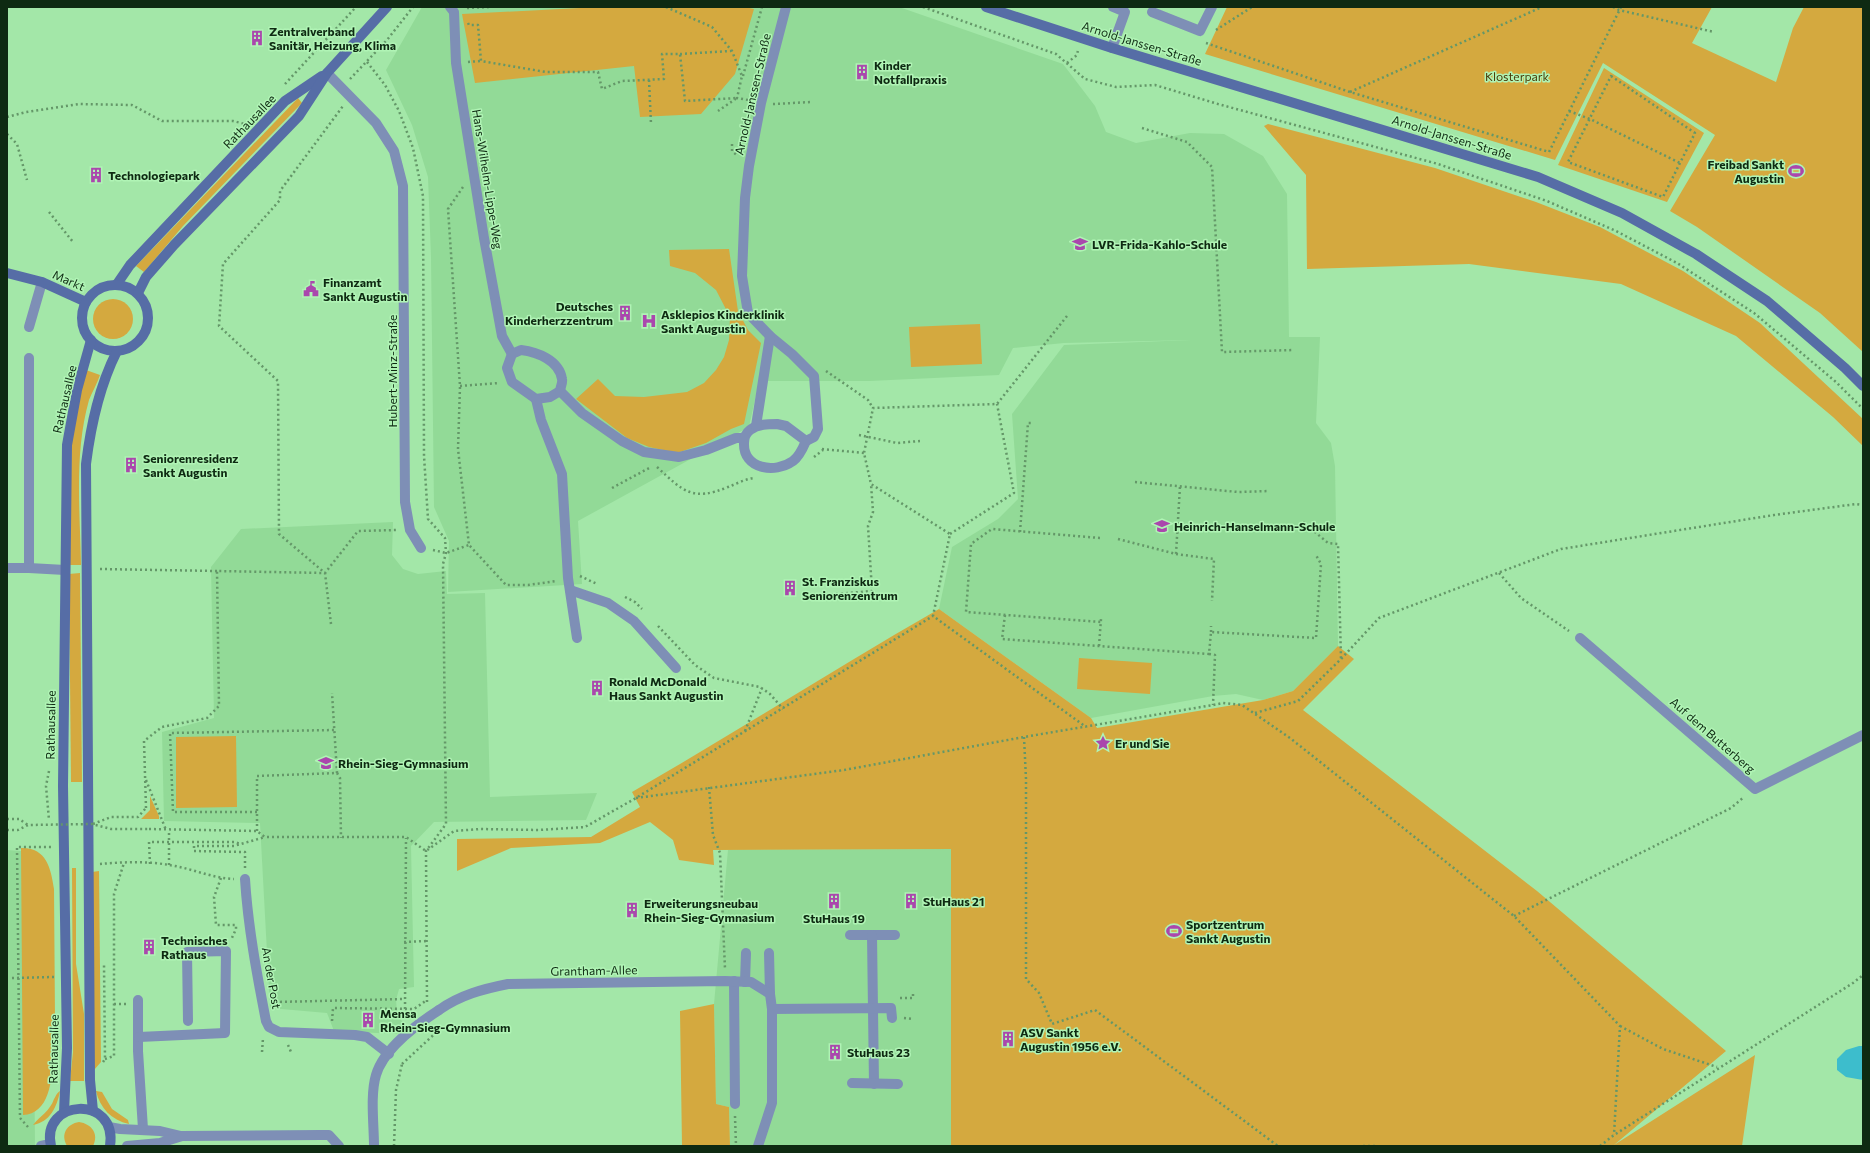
<svg xmlns="http://www.w3.org/2000/svg" width="1870" height="1153" font-family="Commissioner,sans-serif">
<style>
.built{fill:#92da97}
.green{fill:#d4a93f}
.water{fill:#3dbdcc}
.lines{fill:none;stroke-linecap:round;stroke-linejoin:round}
.path{stroke:#649768;stroke-width:2.5;stroke-dasharray:2 3;stroke-linecap:butt}
.lane{stroke:#7e8fb6;stroke-width:10}
.street{stroke:#7e8fb6;stroke-width:10}
.secondary{stroke:#566da6;stroke-width:10}
.path-bridge{stroke:#649768;stroke-width:2.5;stroke-dasharray:2 3;stroke-linecap:butt}
.labels{text-anchor:middle;dominant-baseline:central;stroke-width:3;stroke-linejoin:round;paint-order:stroke}
.poi-label{font-size:12px;font-weight:bold;fill:#0e2a12;stroke:#b0f4b5;text-anchor:start}
.street-label{font-size:12px;fill:#0e2a12;stroke:#b0f4b5}
.park-label{font-size:12px;fill:#493706;stroke:#b0f4b5}
</style>
<rect width="100%" height="100%" fill="#a3e7a8"/>
<g class="built">
<path d="M422,7H899L1063,64L1095,106L1106,132L1136,143L1190,133L1224,134L1263,156L1287,194L1289,337H1320L1316,423L1331,443L1335,466L1338,646L1293,691L1263,700L1236,694L1213,696L1091,718L939,609L952,547L998,519L1018,499L1012,414L1064,345L1191,340L1064,343L1013,348L999,375L869,381H759L749,427L578,521L582,584L448,592L449,541L434,507L431,257L428,177L412,125L386,70Z"/>
<path d="M393,522L392,555L403,569L418,574L446,571L447,594L485,593L490,797L597,793L586,820L434,822L411,846L414,987L399,989L396,1000L397,1013L406,1028L399,1034L334,1031L327,1013L270,1008L260,823L164,821L162,732L214,718L211,567L241,529Z"/>
<path d="M951,849V1146H730L729,1107L716,1104L714,1004L728,850Z"/>
<path d="M7,850L32,852L35,1146H7Z"/>
</g>
<g class="green">
<path d="M599,7H745L754,9L735,74L701,114L640,117L634,66L475,83L462,14Z"/>
<path d="M1227,7H1712L1692,43L1776,82L1793,28L1804,7H1863V352L1820,313L1697,227L1670,211L1715,135L1603,63L1555,160L1205,54Z"/>
<path d="M1604,68L1704,133L1667,202L1558,165Z"/>
<path d="M298,98L302,103L183,226L144,272L136,266Z"/>
<path d="M1268,124L1435,168L1536,202L1600,227L1683,271L1760,323L1863,419V446L1833,417L1736,336L1621,284L1469,264L1307,269L1306,175L1264,126Z"/>
<path d="M729,249L738,311L748,330L761,343L744,424L731,429L706,443L677,453L649,447L627,438L576,399L598,379L615,396L644,397L687,392L704,383L716,370L724,357L729,340L730,317L716,290L695,273L670,266L669,250Z"/>
<circle cx="113" cy="319" r="20"/>
<path d="M980,324L982,364L911,367L909,327Z"/>
<path d="M86,370L100,375C97,384 92,392 89,400C74,453 80,511 81,565H69L72,432Z"/>
<path d="M80,573L82,782H71L69,574Z"/>
<path d="M939,609L1091,718L1097,728L1263,700L1293,691L1338,646L1354,659L1303,710L1537,891L1726,1051L1614,1145L1755,1055L1742,1146H951V849L713,850L714,865L679,860L673,840L650,822L600,843L511,848L457,871V839L591,837L640,807L632,792C735,733 836,668 939,609Z"/>
<path d="M1079,658L1152,663L1150,694L1077,689Z"/>
<path d="M236,736L237,807L176,808V737Z"/>
<path d="M150,796L159,816V819H141L150,810Z"/>
<path d="M21,848C46,847 51,868 54,889L55,1019L52,1022C52,1048 60,1113 23,1115Z"/>
<path d="M72,868H76V964L84,1014V1081H70L73,1052Z"/>
<path d="M99,871L101,1062L94,1070L92,872Z"/>
<path d="M714,1004L716,1104L729,1107L730,1146H682L680,1011Z"/>
<path d="M60,1091C57,1107 50,1122 33,1125C40,1116 50,1111 54,1099C56,1096 56,1094 60,1091Z"/>
<path d="M96,1091L102,1092L112,1109L128,1120L129,1124C111,1120 100,1108 96,1091Z"/>
<path d="M79,1122C92,1124 99,1134 93,1146H67C60,1134 67,1124 79,1122Z"/>
</g>
<path class="water" d="M1859,1046H1863V1080L1846,1077L1837,1070V1059L1846,1050Z"/>
<g class="lines">
<g class="path">
<path d="M666,7L712,27L732,51L742,76L737,98L748,100"/>
<path d="M923,7L1056,54L1085,79L1116,87L1155,85L1218,104L1438,164L1547,201L1616,231L1677,263L1754,313L1836,382L1863,409"/>
<path d="M1613,7L1619,10L1714,32"/>
<path d="M467,8L492,7"/>
<path d="M468,23L469,25H478L481,61L546,72H598L602,89L622,81L664,79L662,54H680L685,101L737,98L718,111"/>
<path d="M1216,30L1252,7"/>
<path d="M1206,43L1350,92L1549,152L1621,7"/>
<path d="M680,54L731,51"/>
<path d="M367,62L385,85L399,111L413,148L423,196L424,456L428,519L445,538L446,553L443,564L446,824L426,851L427,1003"/>
<path d="M468,62L481,61"/>
<path d="M1067,63L1077,55L1078,50"/>
<path d="M743,76L762,7"/>
<path d="M1611,76L1695,133L1663,197L1568,162Z"/>
<path d="M350,79L387,40L413,7"/>
<path d="M649,80L651,124"/>
<path d="M285,84L356,7"/>
<path d="M1350,92L1542,7"/>
<path d="M773,104L812,102"/>
<path d="M1569,111L1590,119L1680,163"/>
<path d="M7,117L26,112L79,104L132,105L162,121H233L245,124"/>
<path d="M1142,128L1187,142L1212,167L1222,352L1294,350"/>
<path d="M7,134L17,144L27,180"/>
<path d="M732,144V151L738,156"/>
<path d="M463,187L448,209L460,386L458,449L469,545L506,585H528L557,581"/>
<path d="M49,212L73,242"/>
<path d="M1067,316L997,404L873,408L864,453L871,484L950,534L933,616L1086,727"/>
<path d="M826,371L868,400L873,408"/>
<path d="M460,386L499,383"/>
<path d="M859,435L897,443L920,441"/>
<path d="M822,449L864,453"/>
<path d="M814,457L823,450"/>
<path d="M657,467C683,491 692,502 728,487C736,484 745,479 754,478"/>
<path d="M1135,482L1238,492L1269,491"/>
<path d="M612,488L651,467"/>
<path d="M1303,522L1328,543L1338,544L1341,659"/>
<path d="M1020,532L1028,423H1033"/>
<path d="M950,534L1014,493L997,404"/>
<path d="M1100,538L992,529L971,544L966,612L1101,622"/>
<path d="M1118,539L1176,554L1180,486"/>
<path d="M433,550L446,553L469,545"/>
<path d="M1176,554L1214,559L1212,601"/>
<path d="M100,569L217,571"/>
<path d="M1499,573L1521,598L1569,631"/>
<path d="M580,576L597,584"/>
<path d="M811,596L872,591L868,526L873,512L871,484"/>
<path d="M625,597L635,602L642,609"/>
<path d="M1005,615L1002,639L1209,654L1211,632L1316,638L1321,564L1316,555"/>
<path d="M331,624L325,573L279,534L278,381L219,326L223,264L280,200V191L343,106"/>
<path d="M658,626L695,665L714,678L760,687L770,694L783,709"/>
<path d="M1211,632V626"/>
<path d="M1099,646L1101,619"/>
<path d="M1209,654L1215,655L1213,705"/>
<path d="M1255,713L1298,701L1341,659L1379,618L1561,549L1774,515L1856,504L1863,505"/>
<path d="M745,731L762,688"/>
<path d="M1024,737L1026,779V979L1039,993L1052,1024L1095,1010L1278,1146"/>
<path d="M49,771L46,786L49,820"/>
<path d="M337,773L340,778L341,838"/>
<path d="M146,780L166,830"/>
<path d="M709,787L713,835L720,853L725,969"/>
<path d="M636,798L844,770L1024,737L1213,705L1223,703L1242,705L1290,738L1514,916L1620,1026L1614,1135"/>
<path d="M146,808L144,741L162,727L207,718L219,706L217,571L325,573L358,531L398,530"/>
<path d="M257,812H173L170,733L334,730"/>
<path d="M7,819H19L28,825"/>
<path d="M149,829L257,831L265,837H406L426,851L454,831L480,829L539,830L585,827L636,798L933,616"/>
<path d="M257,831V776L337,773L332,693"/>
<path d="M100,864C122,862 148,861 169,865C191,868 211,878 234,879"/>
<path d="M150,864L149,842H234L241,844"/>
<path d="M169,865V830"/>
<path d="M245,868V852L194,851V846H234L265,837"/>
<path d="M221,878L214,897L216,925H236V929L231,940"/>
<path d="M1514,916L1731,808L1744,797"/>
<path d="M404,942L427,941"/>
<path d="M12,978L54,977"/>
<path d="M900,998H913V994"/>
<path d="M275,1002L405,999"/>
<path d="M114,1004H126"/>
<path d="M405,1009L406,838"/>
<path d="M904,1018L913,1019"/>
<path d="M332,1021L333,1008L414,1009L427,1000"/>
<path d="M1620,1026L1663,1049L1717,1067"/>
<path d="M288,1045L291,1052"/>
<path d="M262,1052L263,1038"/>
<path d="M105,1059L114,1056V894L124,863"/>
<path d="M103,1062L105,1059L104,964"/>
<path d="M402,1064L441,1028L439,1026"/>
<path d="M735,1116L736,1146"/>
<path d="M28,1127L20,1118L17,847H52"/>
<path d="M394,1146L396,1090L402,1064"/>
<path d="M1363,1146H1376"/>
<path d="M1600,1146L1614,1135L1853,983L1863,975"/>
</g>
<g class="lane">
<path d="M450,7L454,12L456,63L484,238L502,336L512,354"/>
<path d="M786,7L761,103L749,166L745,198L742,276L748,313L770,336L792,354L814,376L818,429L814,437L806,441"/>
<path d="M1152,12L1200,31L1212,7"/>
<path d="M1112,48L1125,12L1113,7"/>
<path d="M29,327L42,282"/>
<path d="M521,350C537,352 559,360 562,379C563,383 560,388 560,391L550,397L536,399L512,382L507,368L512,354Z"/>
<path d="M560,391L582,413L622,441L644,452L679,457L706,450L736,438H744"/>
<path d="M536,399L541,420L562,474L568,578L577,638"/>
<path d="M777,424L786,426L806,441C803,448 799,457 793,461C775,474 743,469 744,443C744,438 746,433 750,430C758,424 768,424 777,424Z"/>
<path d="M756,426L770,336"/>
<path d="M7,568H29V358"/>
<path d="M29,568L65,570"/>
<path d="M570,590L608,603L634,621L676,668"/>
<path d="M245,879C248,927 257,975 266,1021L269,1027L279,1032L355,1035L367,1037L389,1054"/>
<path d="M850,935H895"/>
<path d="M872,935L874,1084"/>
<path d="M769,953L770,994"/>
<path d="M734,981L735,1104"/>
<path d="M745,982L746,953"/>
<path d="M138,1000V1051L143,1129"/>
<path d="M772,1009L891,1008L892,1018"/>
<path d="M439,1010C460,995 483,989 508,984L725,981L751,982L770,994L772,1009V1103L758,1146"/>
<path d="M139,1037L225,1033L226,951L187,952L188,1021"/>
<path d="M852,1083L898,1084"/>
<path d="M109,1127L120,1129L160,1131L181,1136"/>
<path d="M41,1146L50,1144"/>
<path d="M127,1146L160,1143L182,1136L321,1135H329L339,1146"/>
</g>
<g class="street">
<path d="M327,73L376,123L394,151L403,186L405,502L410,530L421,548"/>
<path d="M1580,638L1755,789L1863,735"/>
<path d="M374,1146C374,1125 370,1095 376,1075C384,1048 416,1025 439,1010"/>
</g>
<g class="secondary">
<path d="M986,7L1112,48L1538,177L1622,213L1696,254L1767,301L1845,368L1863,386"/>
<path d="M7,273L42,282L86,302"/>
<path d="M117,284L130,265L285,101L322,76"/>
<circle cx="115" cy="318" r="33"/>
<path d="M138,293L146,277L174,245L299,116L327,73L387,7"/>
<path d="M93,1111L90,1080L86,464C91,424 99,387 117,351"/>
<path d="M64,1112L67,1048L63,786L67,445L77,390L91,340"/>
<path d="M51,1146C40,1099 118,1094 110,1146"/>
</g>
<g class="path-bridge">
<path d="M93,824L111,817H138L146,808"/>
<path d="M7,830H18L28,825L92,824L111,829H149"/>
</g>
</g>
<defs>
<symbol id="building-bare" viewBox="-9 -9 18 18"><path d="M-4-6H4V6H1V3H-1V6H-4ZM-2.5-4.3h1.7v1.8h-1.7ZM.8-4.3h1.7v1.8H.8ZM-2.5-1h1.7V.8h-1.7ZM.8-1h1.7V.8H.8Z" fill="#aa47ad" stroke="#b0f4b5" stroke-width="2.5" paint-order="stroke"/></symbol>
<symbol id="stadium-bare" viewBox="-9 -9 18 18"><path d="M0-5a6.5 5 0 1 0 0 10a6.5 5 0 1 0 0-10ZM-3.5-1.8h7v3.6h-7Z" fill="#aa47ad" stroke="#b0f4b5" stroke-width="2.5" paint-order="stroke"/></symbol>
<symbol id="school-bare" viewBox="-9 -9 18 18"><path d="M0-5L7-2L0 1L-7-2ZM-4 1L0 2.5L4 1V4Q0 6-4 4Z" fill="#aa47ad" stroke="#b0f4b5" stroke-width="2.5" paint-order="stroke"/></symbol>
<symbol id="civic-bare" viewBox="-9 -9 18 18"><path d="M-.6-6.5H3V-4.5H.6V-3L4-1V1h2V6H-6V1h2V-1L-.6-3ZM-1.2 2.5V6h2.4V2.5Z" fill="#aa47ad" stroke="#b0f4b5" stroke-width="2.5" paint-order="stroke"/></symbol>
<symbol id="hospital-bare" viewBox="-9 -9 18 18"><path d="M-5-5h3v3.5h4V-5h3V5h-3V1.5h-4V5h-3Z" fill="#aa47ad" stroke="#b0f4b5" stroke-width="2.5" paint-order="stroke"/></symbol>
<symbol id="sight-bare" viewBox="-9 -9 18 18"><path d="M0-6L1.8-2.2L6-1.7L2.9 1.2L3.7 5.4L0 3.3L-3.7 5.4L-2.9 1.2L-6-1.7L-1.8-2.2Z" fill="#aa47ad" stroke="#b0f4b5" stroke-width="2.5" paint-order="stroke"/></symbol>
</defs>
<g fill-rule="evenodd">
<use href="#building-bare" x="246" y="27" width="22" height="22"/>
<use href="#building-bare" x="851" y="61" width="22" height="22"/>
<use href="#stadium-bare" x="1785" y="160" width="22" height="22"/>
<use href="#building-bare" x="85" y="164" width="22" height="22"/>
<use href="#school-bare" x="1069" y="233" width="22" height="22"/>
<use href="#civic-bare" x="300" y="278" width="22" height="22"/>
<use href="#building-bare" x="614" y="302" width="22" height="22"/>
<use href="#hospital-bare" x="638" y="310" width="22" height="22"/>
<use href="#building-bare" x="120" y="454" width="22" height="22"/>
<use href="#school-bare" x="1151" y="515" width="22" height="22"/>
<use href="#building-bare" x="779" y="577" width="22" height="22"/>
<use href="#building-bare" x="586" y="677" width="22" height="22"/>
<use href="#sight-bare" x="1092" y="732" width="22" height="22"/>
<use href="#school-bare" x="315" y="752" width="22" height="22"/>
<use href="#building-bare" x="823" y="890" width="22" height="22"/>
<use href="#building-bare" x="900" y="890" width="22" height="22"/>
<use href="#building-bare" x="621" y="899" width="22" height="22"/>
<use href="#stadium-bare" x="1163" y="920" width="22" height="22"/>
<use href="#building-bare" x="138" y="936" width="22" height="22"/>
<use href="#building-bare" x="357" y="1009" width="22" height="22"/>
<use href="#building-bare" x="997" y="1028" width="22" height="22"/>
<use href="#building-bare" x="824" y="1041" width="22" height="22"/>
</g>
<g class="labels">
<g class="poi-label">
<text x="269" y="31">Zentralverband<tspan x="269" dy="14">Sanitär, Heizung, Klima</tspan></text>
<text x="874" y="65">Kinder<tspan x="874" dy="14">Notfallpraxis</tspan></text>
<text x="1784" y="164" text-anchor="end">Freibad Sankt<tspan x="1784" dy="14">Augustin</tspan></text>
<text x="108" y="175">Technologiepark</text>
<text x="1092" y="244">LVR-Frida-Kahlo-Schule</text>
<text x="323" y="282">Finanzamt<tspan x="323" dy="14">Sankt Augustin</tspan></text>
<text x="613" y="306" text-anchor="end">Deutsches<tspan x="613" dy="14">Kinderherzzentrum</tspan></text>
<text x="661" y="314">Asklepios Kinderklinik<tspan x="661" dy="14">Sankt Augustin</tspan></text>
<text x="143" y="458">Seniorenresidenz<tspan x="143" dy="14">Sankt Augustin</tspan></text>
<text x="1174" y="526">Heinrich-Hanselmann-Schule</text>
<text x="802" y="581">St. Franziskus<tspan x="802" dy="14">Seniorenzentrum</tspan></text>
<text x="609" y="681">Ronald McDonald<tspan x="609" dy="14">Haus Sankt Augustin</tspan></text>
<text x="1115" y="743">Er und Sie</text>
<text x="338" y="763">Rhein-Sieg-Gymnasium</text>
<text x="923" y="901">StuHaus 21</text>
<text x="644" y="903">Erweiterungsneubau<tspan x="644" dy="14">Rhein-Sieg-Gymnasium</tspan></text>
<text x="834" y="918" text-anchor="middle">StuHaus 19</text>
<text x="1186" y="924">Sportzentrum<tspan x="1186" dy="14">Sankt Augustin</tspan></text>
<text x="161" y="940">Technisches<tspan x="161" dy="14">Rathaus</tspan></text>
<text x="380" y="1013">Mensa<tspan x="380" dy="14">Rhein-Sieg-Gymnasium</tspan></text>
<text x="1020" y="1032">ASV Sankt<tspan x="1020" dy="14">Augustin 1956 e.V.</tspan></text>
<text x="847" y="1052">StuHaus 23</text>
</g>
<g class="street-label">
<text transform="translate(1142 43) rotate(17)">Arnold-Janssen-Straße</text>
<text transform="translate(752 94) rotate(-77)">Arnold-Janssen-Straße</text>
<text transform="translate(249 121) rotate(-46)">Rathausallee</text>
<text transform="translate(1452 137) rotate(17)">Arnold-Janssen-Straße</text>
<text transform="translate(488 179) rotate(81)">Hans-Wilhelm-Lippe-Weg</text>
<text transform="translate(69 280) rotate(24)">Markt</text>
<text transform="translate(392 371) rotate(-90)">Hubert-Minz-Straße</text>
<text transform="translate(64 399) rotate(-77)">Rathausallee</text>
<text transform="translate(50 725) rotate(-89)">Rathausallee</text>
<text transform="translate(1713 735) rotate(41)">Auf dem Butterberg</text>
<text transform="translate(594 970) rotate(-1)">Grantham-Allee</text>
<text transform="translate(272 978) rotate(80)">An der Post</text>
<text transform="translate(53 1049) rotate(-89)">Rathausallee</text>
</g>
<g class="park-label">
<text x="1517" y="76">Klosterpark</text>
</g>
</g>
<rect width="1870" height="1153" fill="none" stroke="#0e2a12" stroke-width="16"/>
</svg>
